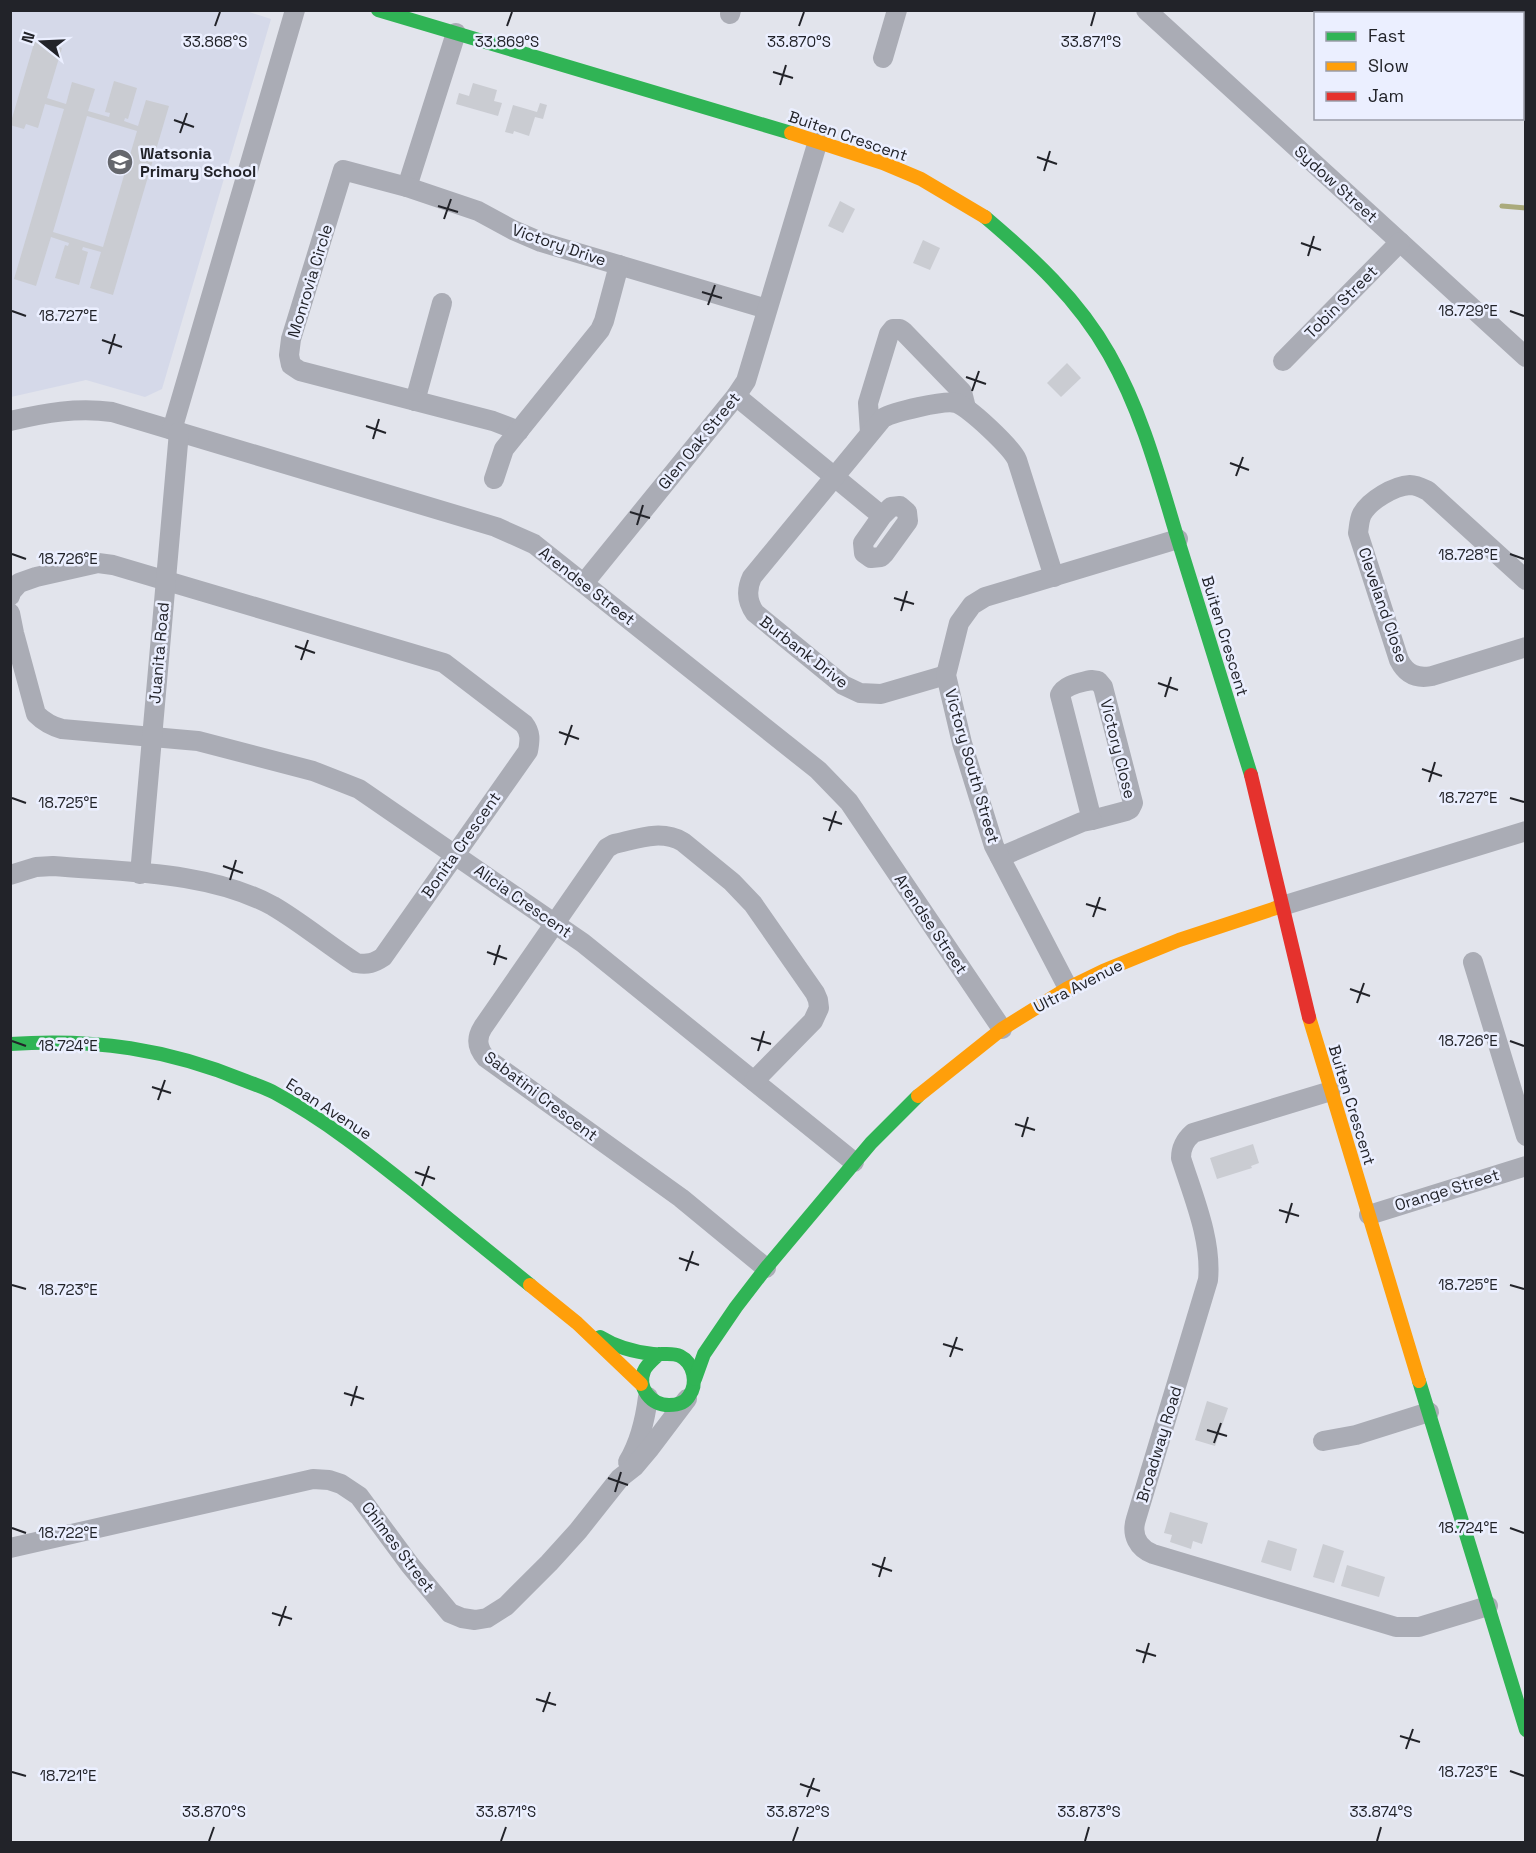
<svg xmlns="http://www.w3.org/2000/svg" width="1536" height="1853" font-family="'Space Grotesk',sans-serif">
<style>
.built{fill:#d5d9e9}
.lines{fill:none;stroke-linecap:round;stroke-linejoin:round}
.stream{stroke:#aaaa7c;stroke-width:5}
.building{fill:#caccd2;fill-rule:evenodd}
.street{stroke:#aaacb5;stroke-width:20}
.fast{stroke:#30b455;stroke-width:14}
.slow{stroke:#ff9f0a;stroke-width:14}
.jam{stroke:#e5322d;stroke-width:14}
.ticks{fill:none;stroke:#222329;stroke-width:2}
.labels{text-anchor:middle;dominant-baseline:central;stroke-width:5;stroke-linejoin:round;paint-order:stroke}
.street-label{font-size:16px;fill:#222329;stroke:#ebefff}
.poi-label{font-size:16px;font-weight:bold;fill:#222329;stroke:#ebefff;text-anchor:start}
.ticks-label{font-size:15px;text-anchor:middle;fill:#222329;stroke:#ebefff;stroke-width:5;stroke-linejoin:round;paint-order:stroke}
</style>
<rect width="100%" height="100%" fill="#e2e4ec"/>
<path class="built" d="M243,10L271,19L162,389L145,397L86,380L11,397L10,11Z"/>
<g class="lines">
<path class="stream" d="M1502,206L1526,208"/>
</g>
<g class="building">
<path d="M35,40L62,48L47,98L66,104L72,82L95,89L88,111L109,117L110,113L105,112L114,81L137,88L128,119L125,118L124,121L138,126L146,100L169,106L113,295L90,288L101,252L83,247L82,250L88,252L79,285L55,278L65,245L68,246L69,243L51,237L36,286L14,279L64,109L45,104L38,128L26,124L24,129L10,125ZM87,116L137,131L103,247L53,232Z"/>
<path d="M473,83L497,90L494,101L502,103L498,116L456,104L459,93L469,96Z"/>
<path d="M540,103L547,105L543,119L535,117L529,136L514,131L513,134L505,132L513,105L537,112Z"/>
<path d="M840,201L855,209L843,233L828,226Z"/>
<path d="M923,240L940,248L930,270L913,263Z"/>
<path d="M1067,363L1081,378L1061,397L1047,383Z"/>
<path d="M1253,1144L1259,1163L1251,1166L1252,1168L1217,1179L1210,1158Z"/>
<path d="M1207,1401L1228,1408L1215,1446L1195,1440Z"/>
<path d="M1170,1512L1208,1523L1202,1544L1193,1541L1191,1549L1170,1542L1172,1535L1164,1533Z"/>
<path d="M1268,1540L1297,1549L1291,1571L1261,1562Z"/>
<path d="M1323,1544L1344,1551L1334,1583L1313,1577Z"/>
<path d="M1347,1565L1385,1577L1379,1597L1341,1586Z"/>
</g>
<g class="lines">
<g class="street">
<path d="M1146,10L1526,357"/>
<path d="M730,14L731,10"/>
<path d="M883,58L897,10"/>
<path d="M407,187L456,33"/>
<path d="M1283,361L1400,242"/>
<path d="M736,396L882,516L863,543L864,553L871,558L881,557L884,554L908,521L907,512L900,506L891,507L882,516"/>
<path d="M415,401L442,303"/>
<path d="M10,421C45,413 77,407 112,412L496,527L534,544L818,770L849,802L1002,1029"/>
<path d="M172,430L295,10"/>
<path d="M519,431L493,421L300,371L291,365L289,355L291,339L343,170L407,187L478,211L513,230L541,242L767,309"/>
<path d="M870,433L868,403L889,334L893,329H900L903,331L962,392L966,408"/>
<path d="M494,479L504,449L600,330L604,321L619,265"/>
<path d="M1526,580L1428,491C1422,488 1417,485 1410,485C1394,486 1370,500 1362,514C1359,520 1359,527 1358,533L1399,660C1406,674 1417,679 1432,676L1526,647"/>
<path d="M584,583L736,396L746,381L818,141"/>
<path d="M10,596L11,592L19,583L36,577L98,563L113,565L444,663L524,724C531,733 530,740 528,751L383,957C374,963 368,965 356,963C328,945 302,923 273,906C209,871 124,872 53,866L36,867L10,875"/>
<path d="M10,613L14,633L36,714C44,722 51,726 62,729L198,741L313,771L359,789L583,943L854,1162"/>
<path d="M946,675L881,694L860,693L843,685L755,613C747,602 746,590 752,577L883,418C893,412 944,400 956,403C968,406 1012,448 1017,460L1054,577"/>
<path d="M1091,680L1098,681L1103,687L1133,803L1130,809L1126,811L1092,820L1060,695C1065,684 1080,683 1091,680Z"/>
<path d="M1000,857L1082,822L1092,820"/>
<path d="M140,874L179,432"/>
<path d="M1282,906L1526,831"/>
<path d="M1473,962L1526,1136"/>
<path d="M1068,988L994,846L962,743L946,675L959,623L972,605L985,597L1178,539"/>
<path d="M754,1081L813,1021L819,1008L818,1000L815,993L753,904L732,882L683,842C661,829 637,839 614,844L607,848L483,1027C476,1038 477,1048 486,1058L681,1198L766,1268"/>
<path d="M1331,1091L1193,1133C1185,1140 1181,1147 1181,1158C1193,1196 1212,1240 1208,1280L1136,1519C1131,1535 1138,1548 1153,1554L1396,1627H1419L1488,1606"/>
<path d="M1369,1215L1526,1166"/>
<path d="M1323,1441L1356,1435L1429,1412"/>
<path d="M628,1462C640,1442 645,1421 648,1397"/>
<path d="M10,1548L313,1479L329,1480L341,1484L359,1496L410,1565L450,1613L462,1618L475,1620L487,1618L506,1606L549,1563L578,1531L620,1478L634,1467L650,1448L687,1399"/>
</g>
<g class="fast">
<path d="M378,10L791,133"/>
<path d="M985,217C1032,257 1078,299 1109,354C1142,412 1159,477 1178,540C1202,618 1226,696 1251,775"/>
<path d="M10,1044C94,1038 168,1049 246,1081C256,1085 266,1088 275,1093C325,1120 369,1155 413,1190C452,1222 491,1253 530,1285"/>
<path d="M600,1337C616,1347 634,1352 653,1354C661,1355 672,1352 680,1356C694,1363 698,1384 689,1396C685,1403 676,1405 669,1405C651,1405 637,1388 644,1371C646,1365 654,1359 659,1354"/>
<path d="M695,1379L704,1354L736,1307L766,1268L871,1143L918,1096"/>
<path d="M1419,1381L1526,1730"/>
</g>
<g class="slow">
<path d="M791,133L883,163L921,179L985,217"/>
<path d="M1309,1017L1419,1381"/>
<path d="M918,1096L1002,1029L1068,988L1103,971L1179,940L1282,906"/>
<path d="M530,1285L577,1323L641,1384"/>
</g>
<path class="jam" d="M1251,775L1309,1017"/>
</g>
<path class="ticks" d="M215,26L220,12M507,26L512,12M799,26L804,12M1091,26L1095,12M773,72L793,78M780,85L786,65M174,120L194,127M180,133L187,113M1037,157L1057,164M1044,171L1050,151M438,206L458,212M444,219L451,199M1301,243L1321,250M1308,256L1314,236M702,292L722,298M708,305L715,285M12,311L26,316M1510,311L1524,316M102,340L122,347M109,354L115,334M966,377L986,384M972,391L979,371M366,426L386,433M373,439L379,419M1230,463L1249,470M1236,476L1243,457M630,512L650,518M637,525L643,505M12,554L26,559M1510,554L1524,559M894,598L914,604M901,611L907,591M295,646L315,653M301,660L308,640M1158,683L1178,690M1165,697L1171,677M559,732L579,739M565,745L572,725M1422,769L1442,776M1429,782L1435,762M12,798L26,803M1510,798L1524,802M823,818L842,824M829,831L836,811M223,866L243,873M230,880L236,860M1086,904L1106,910M1093,917L1100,897M487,952L507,959M494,965L500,945M1350,989L1370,996M1357,1003L1364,983M751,1038L771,1044M12,1041L26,1046M1510,1041L1524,1046M758,1051L764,1031M152,1087L171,1093M158,1100L165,1080M1015,1124L1035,1130M1022,1137L1028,1117M415,1172L435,1179M422,1186L429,1166M1279,1210L1299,1216M1286,1223L1292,1203M679,1258L699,1265M686,1271L693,1251M12,1285L26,1289M1510,1285L1524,1289M943,1344L963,1350M950,1357L957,1337M344,1393L364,1399M351,1406L357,1386M1207,1430L1227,1436M1214,1443L1221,1423M608,1478L628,1485M615,1492L621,1472M12,1528L26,1533M1510,1528L1524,1533M872,1564L892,1571M879,1577L885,1557M272,1613L292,1619M279,1626L286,1606M1136,1650L1156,1656M1143,1663L1149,1643M536,1699L556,1705M543,1712L550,1692M1400,1736L1420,1742M1406,1749L1413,1729M1510,1771L1524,1776M12,1772L26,1776M800,1784L820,1791M807,1797L814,1778M209,1841L214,1827M501,1841L506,1827M793,1841L798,1827M1085,1841L1089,1827M1377,1841L1381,1827"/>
<defs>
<symbol id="school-disc" viewBox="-11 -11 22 22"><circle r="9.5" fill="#65676d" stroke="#ebefff"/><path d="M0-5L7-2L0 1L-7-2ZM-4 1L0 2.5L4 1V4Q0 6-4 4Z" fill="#fff"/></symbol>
</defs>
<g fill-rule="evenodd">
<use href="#school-disc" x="105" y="147" width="30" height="30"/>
</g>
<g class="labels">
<g class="street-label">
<text transform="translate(848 136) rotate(19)">Buiten Crescent</text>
<text transform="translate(1336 184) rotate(42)">Sydow Street</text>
<text transform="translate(559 245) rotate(19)">Victory Drive</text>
<text transform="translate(310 281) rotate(-73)">Monrovia Circle</text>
<text transform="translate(1341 302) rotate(-45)">Tobin Street</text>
<text transform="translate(699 441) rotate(-51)">Glen Oak Street</text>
<text transform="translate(587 586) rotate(38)">Arendse Street</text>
<text transform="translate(1383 605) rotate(71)">Cleveland Close</text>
<text transform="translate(1225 636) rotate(73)">Buiten Crescent</text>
<text transform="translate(804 652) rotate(38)">Burbank Drive</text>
<text transform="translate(159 653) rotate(-85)">Juanita Road</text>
<text transform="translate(1118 749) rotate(76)">Victory Close</text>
<text transform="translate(972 766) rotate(74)">Victory South Street</text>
<text transform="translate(461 845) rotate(-55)">Bonita Crescent</text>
<text transform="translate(523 901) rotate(35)">Alicia Crescent</text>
<text transform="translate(931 924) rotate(56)">Arendse Street</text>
<text transform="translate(1078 986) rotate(-27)">Ultra Avenue</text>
<text transform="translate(541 1096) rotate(37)">Sabatini Crescent</text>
<text transform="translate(1352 1105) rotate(73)">Buiten Crescent</text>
<text transform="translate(329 1109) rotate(33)">Eoan Avenue</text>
<text transform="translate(1447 1190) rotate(-17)">Orange Street</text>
<text transform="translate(1159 1444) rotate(-73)">Broadway Road</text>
<text transform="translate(398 1547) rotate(53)">Chimes Street</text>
</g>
<g class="poi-label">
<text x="140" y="153">Watsonia<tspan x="140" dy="18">Primary School</tspan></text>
</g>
</g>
<g class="ticks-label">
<text x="215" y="47">33.868°S</text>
<text x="507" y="47">33.869°S</text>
<text x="799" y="47">33.870°S</text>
<text x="1091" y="47">33.871°S</text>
<text x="1468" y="316">18.729°E</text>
<text x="68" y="321">18.727°E</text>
<text x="1468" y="560">18.728°E</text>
<text x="68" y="564">18.726°E</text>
<text x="1468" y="803">18.727°E</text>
<text x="68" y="808">18.725°E</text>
<text x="1468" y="1046">18.726°E</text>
<text x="68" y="1051">18.724°E</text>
<text x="1468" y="1290">18.725°E</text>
<text x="68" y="1295">18.723°E</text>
<text x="1468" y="1533">18.724°E</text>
<text x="68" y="1538">18.722°E</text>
<text x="1468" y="1777">18.723°E</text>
<text x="68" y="1781">18.721°E</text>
<text x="214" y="1817">33.870°S</text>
<text x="506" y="1817">33.871°S</text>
<text x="798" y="1817">33.872°S</text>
<text x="1089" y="1817">33.873°S</text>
<text x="1381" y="1817">33.874°S</text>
</g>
<rect width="1536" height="1853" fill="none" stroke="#222329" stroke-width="24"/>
<rect x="1314" y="12" width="210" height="108" fill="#ebefff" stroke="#9b9da9" stroke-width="1.5"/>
<rect x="1326" y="32" width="30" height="9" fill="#30b455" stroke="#9b9da9" stroke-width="1.5"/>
<text x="1368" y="42" font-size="18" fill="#222329">Fast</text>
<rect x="1326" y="62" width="30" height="9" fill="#ff9f0a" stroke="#9b9da9" stroke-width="1.5"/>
<text x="1368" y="72" font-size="18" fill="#222329">Slow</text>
<rect x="1326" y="92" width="30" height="9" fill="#e5322d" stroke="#9b9da9" stroke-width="1.5"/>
<text x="1368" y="102" font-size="18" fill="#222329">Jam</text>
<g transform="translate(42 42) rotate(288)" stroke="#ebefff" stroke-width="4.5" paint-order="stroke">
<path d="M0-4.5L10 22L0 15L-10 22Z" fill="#222329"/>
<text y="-9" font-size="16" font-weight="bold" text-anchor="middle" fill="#222329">N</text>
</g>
</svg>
